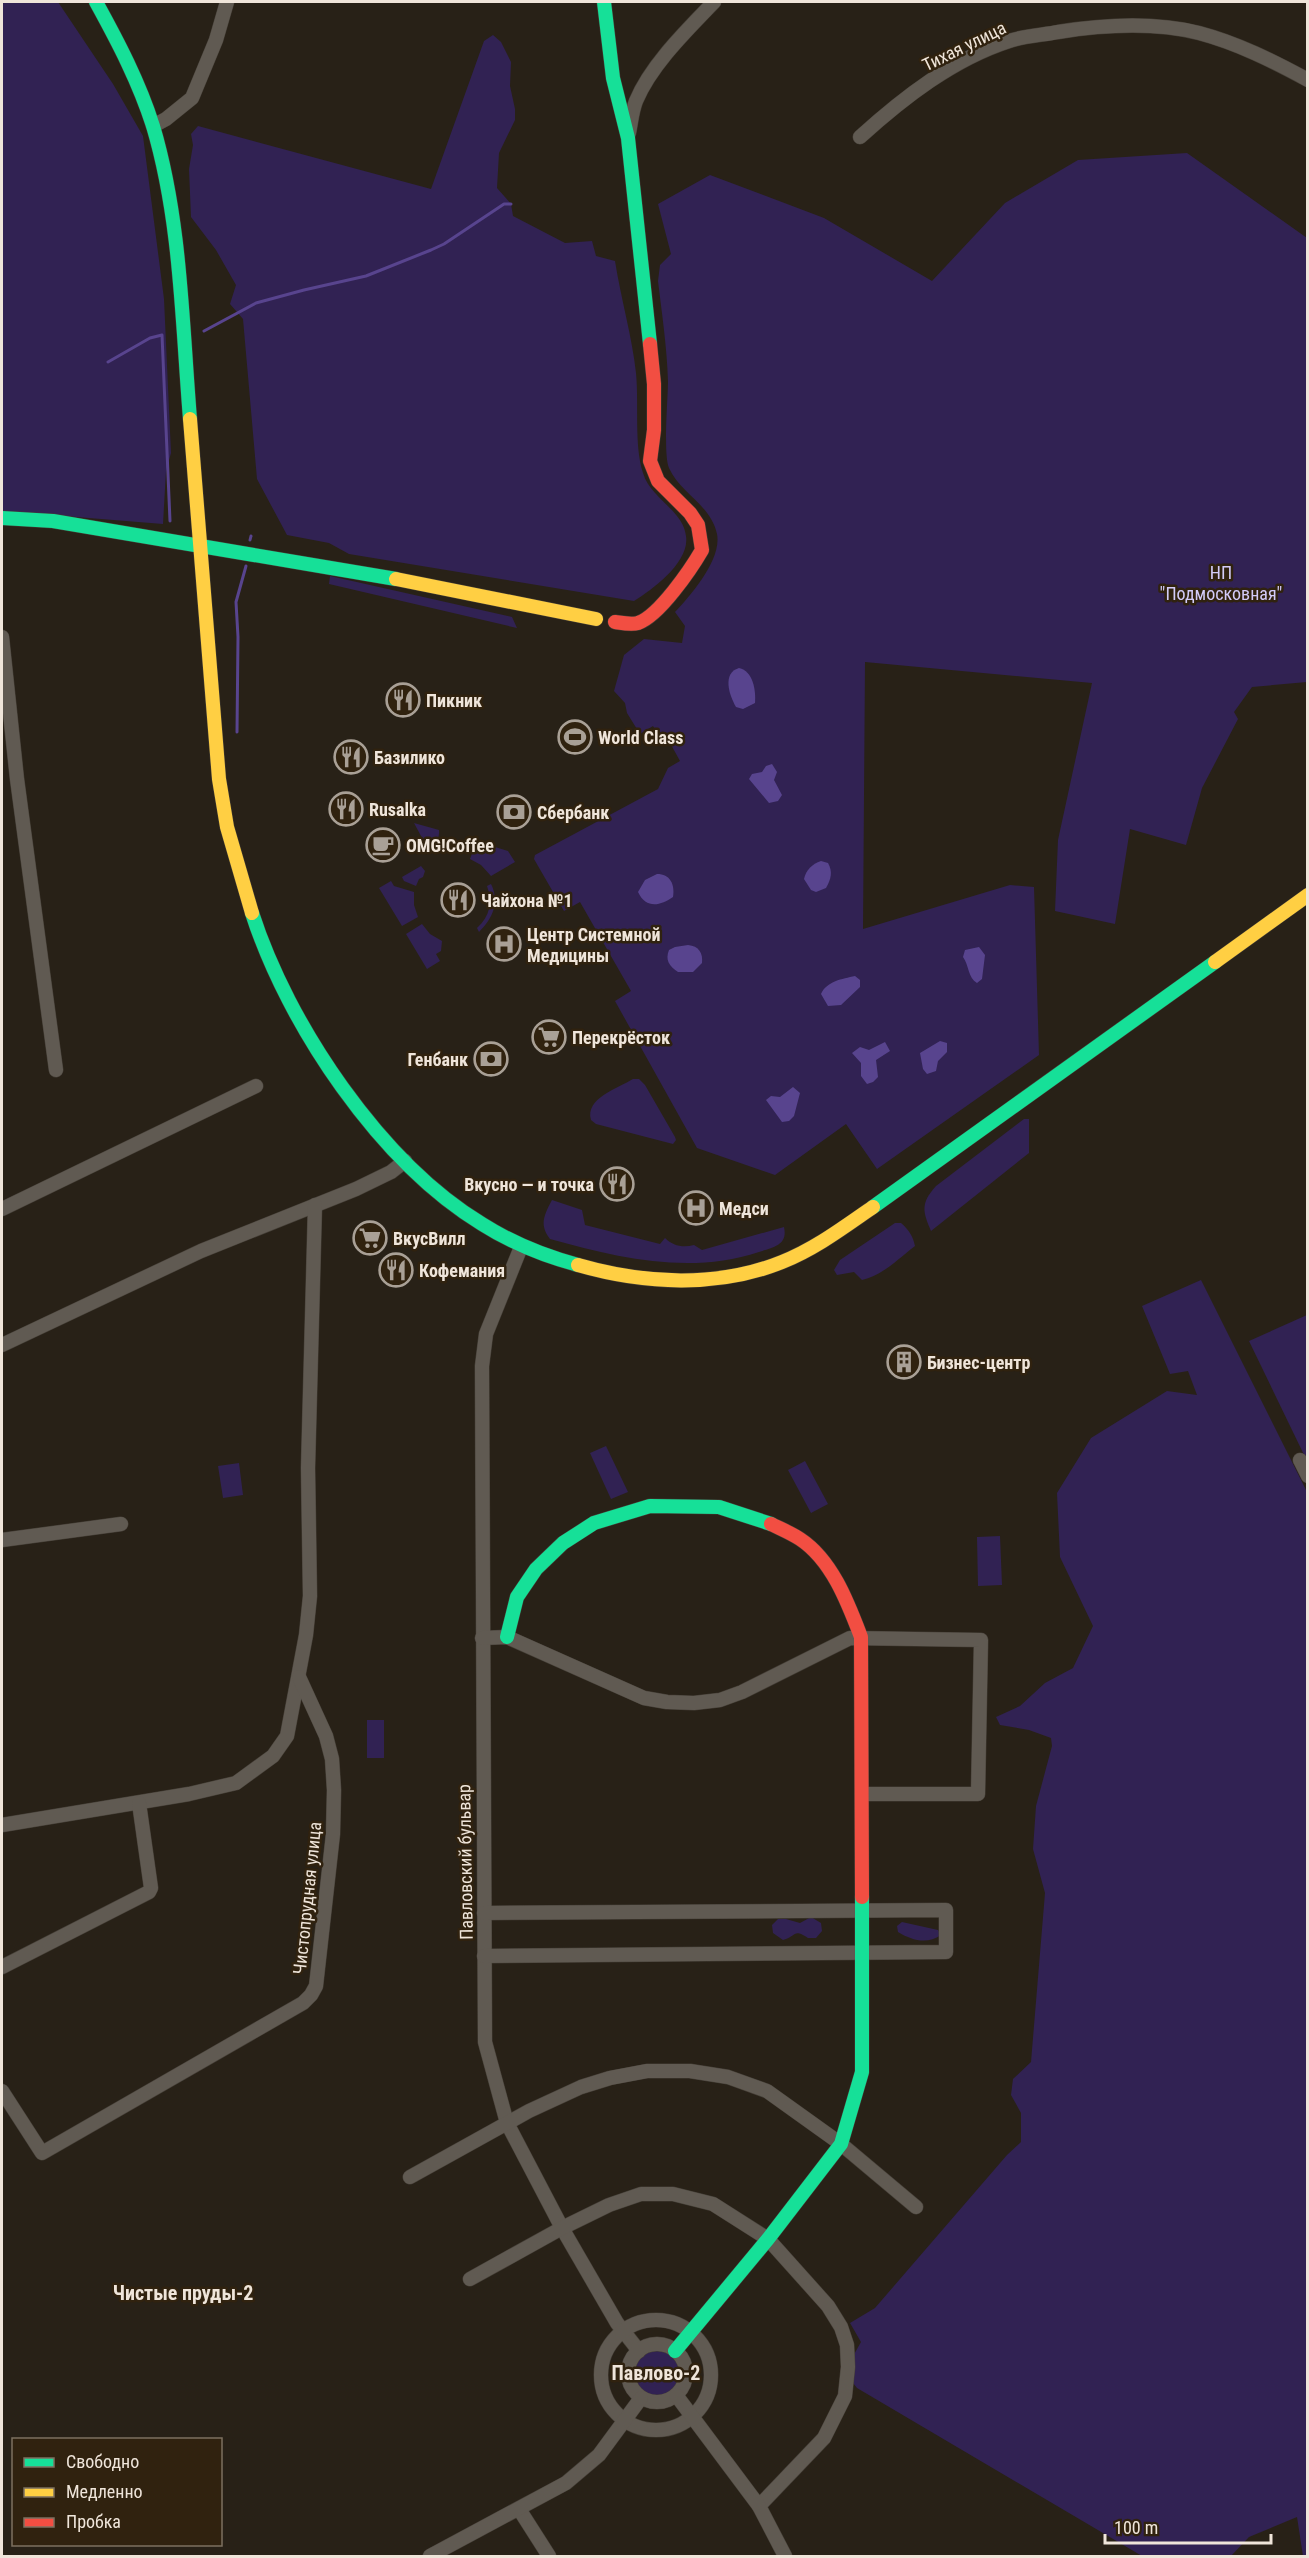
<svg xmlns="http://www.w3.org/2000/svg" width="1309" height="2558" font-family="'Roboto Condensed',sans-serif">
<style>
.green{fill:#312253}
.water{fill:#58448e}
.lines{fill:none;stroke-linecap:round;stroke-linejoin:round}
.stream{stroke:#58448e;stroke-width:3}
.street-casing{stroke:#453f37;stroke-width:15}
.fast-casing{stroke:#453f37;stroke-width:15}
.slow-casing{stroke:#453f37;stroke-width:15}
.jam-casing{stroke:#453f37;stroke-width:15}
.street{stroke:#605a52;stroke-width:14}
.fast{stroke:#16e098;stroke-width:14}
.slow{stroke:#ffcf43;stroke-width:14}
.jam{stroke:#f24e42;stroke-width:14}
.labels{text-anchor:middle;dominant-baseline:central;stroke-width:5;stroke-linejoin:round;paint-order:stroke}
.street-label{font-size:18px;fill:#efe5da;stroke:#30220f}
.park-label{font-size:18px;fill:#d3ccf9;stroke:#30220f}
.poi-label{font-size:18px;font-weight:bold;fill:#efe5da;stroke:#30220f;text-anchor:start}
.neighbourhood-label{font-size:20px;font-weight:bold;fill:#efe5da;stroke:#30220f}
</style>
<rect width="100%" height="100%" fill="#282117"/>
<g class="green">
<path d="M2,2H58L113,84L143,136L164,299L171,453L166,471L163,524L2,511Z"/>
<path d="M493,35L501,42L511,62L510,86L515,109V120L499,153L497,188L511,204L513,216L565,243L592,241L596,256L615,261C621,299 632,336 636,373C639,404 634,445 643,473C650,498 683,510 686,536C690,562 653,589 634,601L349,554L329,543L287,535L257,479L243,319L230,304L236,285L216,250L191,217L189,169L193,145L191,134L198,126L431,189L484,41Z"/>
<path d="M1187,153L1307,238V682L1252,687L1234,712L1238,719L1202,788L1186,845L1130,829L1115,924L1055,911L1058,840L1092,683L865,662L863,929L1010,885L1034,887L1039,1055L877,1169L846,1124L775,1175L697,1148L615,1001L631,991L580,902L564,911L534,859L535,855L658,789L668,768L680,761L669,741L664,744L653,726L640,734L627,713L625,703L614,691L624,655L644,639L682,643L685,626L675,612C691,595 722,559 717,534C711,505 680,493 669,468C663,454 668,399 668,381C667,348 662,314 658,281L660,265L671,254L658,204L710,175L824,218L932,281L1005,203L1078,160Z"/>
<path d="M330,576L512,617L517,628L329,584Z"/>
<path d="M414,823L439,830C440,838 435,845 428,849Z"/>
<path d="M482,843L508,851L515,862L491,876L481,865L470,859L474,848Z"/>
<path d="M421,866L425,871L423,877L419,879L416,886L404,881L402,877Z"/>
<path d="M391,881L394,886L414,892V905L418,917L402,926L379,888Z"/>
<path d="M491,884C500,902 493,918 479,932L477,928C490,916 493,902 487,886Z"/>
<path d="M422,924L430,934L442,941L441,951L436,954L440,961L427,969L406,934Z"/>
<path d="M633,1079H639L645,1085L675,1137L676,1140L673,1144L596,1124L591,1120C585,1098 617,1089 633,1079Z"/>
<path d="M1024,1119H1029V1153L931,1231C922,1210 921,1203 936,1186Z"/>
<path d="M552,1200L582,1210L585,1225L660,1244L665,1238C673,1246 683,1248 694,1245L702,1250L784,1227C788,1245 774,1247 759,1252C690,1275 618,1258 550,1239C539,1225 544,1215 552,1200Z"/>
<path d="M895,1223H901C909,1230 913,1236 915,1246C898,1259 883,1275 862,1280L854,1272L837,1275L834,1270L840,1260Z"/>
<path d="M1201,1280L1307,1492V2556H1303L1297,2517L1249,2537L1231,2556H1142L857,2388L849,2378L852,2358L861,2342L850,2323L875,2308L1007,2155L1021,2142V2113L1011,2095L1013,2079L1031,2062L1045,1893L1033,1849L1036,1806L1052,1746L1051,1738L1029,1730L1000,1725L996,1717L1020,1706L1045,1683L1073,1668L1093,1626L1060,1557L1057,1493L1091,1438L1167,1391L1197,1395L1188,1371L1170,1374L1142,1306Z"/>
<path d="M1307,1315V1461L1249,1341Z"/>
<path d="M606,1446L628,1492L611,1499L590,1453Z"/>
<path d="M805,1461L828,1504L811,1513L788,1470Z"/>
<path d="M239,1463L243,1495L223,1498L218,1466Z"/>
<path d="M1000,1536L1002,1585L978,1586L977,1537Z"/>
<rect x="367" y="1720" width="17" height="38"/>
<path d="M811,1917L821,1923L822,1931L816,1938H808C793,1928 797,1936 783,1940L773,1933L772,1925L778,1919H786L800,1923Z"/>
<path d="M902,1922L938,1930L941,1935C927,1945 911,1940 898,1932L897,1926Z"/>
<circle cx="656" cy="2373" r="24"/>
</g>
<g class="water">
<path d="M739,668C753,671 756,690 755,703L743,709L736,707C729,695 722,673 739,668Z"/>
<path d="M772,764L777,772L774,780L782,795L778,801L769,803L749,779L752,774L762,772L766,766Z"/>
<path d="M821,861L828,863C833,872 831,879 826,888L816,892L811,890L804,879C806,870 812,864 821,861Z"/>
<path d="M657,874C670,874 675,884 673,897C660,906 646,909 638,892L645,880Z"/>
<path d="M688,945C699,946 703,953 702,963L693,972H678C669,966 665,960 669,950L675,947Z"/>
<path d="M979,947L985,955L982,979L977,983C968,978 969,965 963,957L965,950Z"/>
<path d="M855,976L860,980V987L841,1005L828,1006L821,994C827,981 842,979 855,976Z"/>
<path d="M940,1041L947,1043V1052L938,1061L936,1071L927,1074L923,1069L920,1053Z"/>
<path d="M885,1042L890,1051L876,1060L878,1077L873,1082L867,1084L861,1076V1063L852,1053L860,1047L869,1050Z"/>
<path d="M793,1087L800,1093L794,1116L789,1121L782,1122L766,1100L771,1096L780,1097Z"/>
</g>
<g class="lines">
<g class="stream">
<path d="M204,331L256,303L304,290L366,276L431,250L444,244L504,204H511"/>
<path d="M108,362L150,338L162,335L170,521"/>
<path d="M250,540L251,536"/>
<path d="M237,732L238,637L236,602L246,566"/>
</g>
<defs>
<g id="street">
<path d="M153,126L166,119L192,98L216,40L227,2"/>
<path d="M629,133C631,123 632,111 636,101C651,65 687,30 714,2"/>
<path d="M860,137C903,98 953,59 1009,41C1024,36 1042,35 1058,32C1102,25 1155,22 1199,33C1237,43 1273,61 1308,80"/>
<path d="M2,637L17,779L56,1070"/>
<path d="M2,1209L256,1086"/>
<path d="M521,1247L486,1334L482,1366L485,2042L507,2123L562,2228L617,2323L639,2351"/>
<path d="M2,1345L201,1251L356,1189L391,1172L405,1161"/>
<path d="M1300,1460L1308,1476"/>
<path d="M2,1540L121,1524"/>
<path d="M482,1638L507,1637L644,1698L667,1702L694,1703L720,1700L742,1692L850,1638L981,1640L978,1794H862"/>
<path d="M2,1825L189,1794L236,1783L273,1756L287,1736L306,1635L310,1596L308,1468L315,1205"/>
<path d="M484,1956L946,1952V1910L484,1913"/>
<path d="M2,1967L149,1892L151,1888L139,1803"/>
<path d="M2,2091L42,2153L303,2003L311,1995L316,1986L333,1834L334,1790L332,1759L326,1736L299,1677"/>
<path d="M410,2177L529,2111L581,2087L610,2078L647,2071H690L728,2077L767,2091L841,2144L916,2207"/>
<path d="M470,2279L562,2228L609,2205L641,2194H673L713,2204L768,2239L828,2306L841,2327L847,2345L848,2367L845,2396L824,2438L759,2506"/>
<circle cx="656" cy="2375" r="55"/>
<circle cx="657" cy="2373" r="29"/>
<path d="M676,2395L759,2506L785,2556"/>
<path d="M519,2509L549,2556"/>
<path d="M430,2556L566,2483L599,2455L641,2398"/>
</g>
<g id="fast">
<path d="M96,2C118,42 139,82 153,126C181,220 182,322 190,419"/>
<path d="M604,2L613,78L628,138L650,344"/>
<path d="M2,518L53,521L396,579"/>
<path d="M252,913C288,1025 380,1162 482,1224C512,1243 544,1256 578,1265"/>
<path d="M873,1207L1215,962"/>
<path d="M507,1637L517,1597L536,1569L563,1543L594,1523L650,1506L719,1507L771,1524"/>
<path d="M675,2351L768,2239L841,2144L862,2072V1897"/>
</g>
<g id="slow">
<path d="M190,419L219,779L227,827L252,913"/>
<path d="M396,579L596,619"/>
<path d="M1215,962L1308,895"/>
<path d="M578,1265C644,1284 718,1288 782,1262C815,1249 844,1227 873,1207"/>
</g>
<g id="jam">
<path d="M615,622C622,623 631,625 638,623C659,616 691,569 702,550L698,525L690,513L658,481L650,461L654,430V384L650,344"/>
<path d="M771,1524C781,1529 791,1533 800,1539C832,1560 848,1603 861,1637L862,1897"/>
</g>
</defs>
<use href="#street" class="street-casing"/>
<use href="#fast" class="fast-casing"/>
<use href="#slow" class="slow-casing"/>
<use href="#jam" class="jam-casing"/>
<use href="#street" class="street"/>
<use href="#fast" class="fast"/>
<use href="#slow" class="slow"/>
<use href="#jam" class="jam"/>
</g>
<defs>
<symbol id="restaurant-ring" viewBox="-11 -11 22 22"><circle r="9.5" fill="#30220f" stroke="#a9a096" stroke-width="1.5"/><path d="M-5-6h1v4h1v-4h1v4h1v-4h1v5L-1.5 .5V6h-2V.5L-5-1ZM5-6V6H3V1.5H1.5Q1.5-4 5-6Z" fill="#a9a096"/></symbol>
<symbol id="stadium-ring" viewBox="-11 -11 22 22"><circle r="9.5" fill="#30220f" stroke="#a9a096" stroke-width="1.5"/><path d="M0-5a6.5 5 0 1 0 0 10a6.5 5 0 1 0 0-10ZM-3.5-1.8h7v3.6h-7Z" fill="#a9a096"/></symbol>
<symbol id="bank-ring" viewBox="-11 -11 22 22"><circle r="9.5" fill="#30220f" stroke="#a9a096" stroke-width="1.5"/><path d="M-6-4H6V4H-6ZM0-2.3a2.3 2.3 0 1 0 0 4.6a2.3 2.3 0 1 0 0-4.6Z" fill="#a9a096"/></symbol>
<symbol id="cafe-ring" viewBox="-11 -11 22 22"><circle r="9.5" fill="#30220f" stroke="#a9a096" stroke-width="1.5"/><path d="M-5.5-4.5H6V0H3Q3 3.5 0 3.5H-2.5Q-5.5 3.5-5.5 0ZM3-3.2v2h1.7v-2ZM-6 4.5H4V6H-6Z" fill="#a9a096"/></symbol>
<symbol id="hospital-ring" viewBox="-11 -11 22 22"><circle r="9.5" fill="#30220f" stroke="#a9a096" stroke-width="1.5"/><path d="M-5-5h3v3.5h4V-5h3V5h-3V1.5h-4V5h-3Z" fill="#a9a096"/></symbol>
<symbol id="supermarket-ring" viewBox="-11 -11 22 22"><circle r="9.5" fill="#30220f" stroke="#a9a096" stroke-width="1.5"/><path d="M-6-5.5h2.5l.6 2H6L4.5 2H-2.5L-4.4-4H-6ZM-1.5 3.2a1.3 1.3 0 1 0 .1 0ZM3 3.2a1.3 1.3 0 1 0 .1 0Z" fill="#a9a096"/></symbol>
<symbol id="building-ring" viewBox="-11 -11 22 22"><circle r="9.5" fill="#30220f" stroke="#a9a096" stroke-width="1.5"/><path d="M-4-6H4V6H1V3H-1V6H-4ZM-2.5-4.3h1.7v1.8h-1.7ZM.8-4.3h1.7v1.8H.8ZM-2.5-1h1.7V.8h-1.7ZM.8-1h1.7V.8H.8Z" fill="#a9a096"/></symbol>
</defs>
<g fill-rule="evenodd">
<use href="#restaurant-ring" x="384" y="681" width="38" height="38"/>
<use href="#stadium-ring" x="556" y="718" width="38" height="38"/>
<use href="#restaurant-ring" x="332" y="738" width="38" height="38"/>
<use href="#restaurant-ring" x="327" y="790" width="38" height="38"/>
<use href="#bank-ring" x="495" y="793" width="38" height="38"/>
<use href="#cafe-ring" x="364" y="826" width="38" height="38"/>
<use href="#restaurant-ring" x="439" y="881" width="38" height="38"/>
<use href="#hospital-ring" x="485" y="925" width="38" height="38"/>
<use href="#supermarket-ring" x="530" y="1018" width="38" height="38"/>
<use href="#bank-ring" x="472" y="1040" width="38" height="38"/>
<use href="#restaurant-ring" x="598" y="1165" width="38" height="38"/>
<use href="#hospital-ring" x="677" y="1189" width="38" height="38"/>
<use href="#supermarket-ring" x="351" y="1219" width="38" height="38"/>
<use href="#restaurant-ring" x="377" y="1251" width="38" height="38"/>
<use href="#building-ring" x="885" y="1343" width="38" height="38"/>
</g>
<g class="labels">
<g class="street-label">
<text transform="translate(964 46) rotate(-26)">Тихая улица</text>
<text transform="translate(465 1862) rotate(-91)">Павловский бульвар</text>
<text transform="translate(307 1898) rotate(-84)">Чистопрудная улица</text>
</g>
<g class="park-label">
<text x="1221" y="572">НП<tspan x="1221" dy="21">"Подмосковная"</tspan></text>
</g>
<g class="poi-label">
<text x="426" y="700">Пикник</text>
<text x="598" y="737">World Class</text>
<text x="374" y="757">Базилико</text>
<text x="369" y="809">Rusalka</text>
<text x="537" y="812">Сбербанк</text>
<text x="406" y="845">OMG!Coffee</text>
<text x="481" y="900">Чайхона №1</text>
<text x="527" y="934">Центр Системной<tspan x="527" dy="21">Медицины</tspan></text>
<text x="572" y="1037">Перекрёсток</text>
<text x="468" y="1059" text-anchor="end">Генбанк</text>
<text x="594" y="1184" text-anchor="end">Вкусно — и точка</text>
<text x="719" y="1208">Медси</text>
<text x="393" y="1238">ВкусВилл</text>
<text x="419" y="1270">Кофемания</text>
<text x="927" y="1362">Бизнес-центр</text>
</g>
<g class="neighbourhood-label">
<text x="183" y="2293">Чистые пруды-2</text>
<text x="656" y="2373">Павлово-2</text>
</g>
</g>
<rect width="1309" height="2558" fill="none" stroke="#efe5da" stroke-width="6"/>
<rect x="12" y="2438" width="210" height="108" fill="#30220f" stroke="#7c7060" stroke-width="1.5"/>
<rect x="24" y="2458" width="30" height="9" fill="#16e098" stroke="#7c7060" stroke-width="1.5"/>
<text x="66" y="2468" font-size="18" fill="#efe5da">Свободно</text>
<rect x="24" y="2488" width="30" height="9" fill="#ffcf43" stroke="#7c7060" stroke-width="1.5"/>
<text x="66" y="2498" font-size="18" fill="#efe5da">Медленно</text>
<rect x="24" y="2518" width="30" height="9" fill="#f24e42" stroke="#7c7060" stroke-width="1.5"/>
<text x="66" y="2528" font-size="18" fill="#efe5da">Пробка</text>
<path d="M1105 2534v9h166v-9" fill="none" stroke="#efe5da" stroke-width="3"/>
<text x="1114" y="2534" font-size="18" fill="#efe5da" stroke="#30220f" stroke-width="4.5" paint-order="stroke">100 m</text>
</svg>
